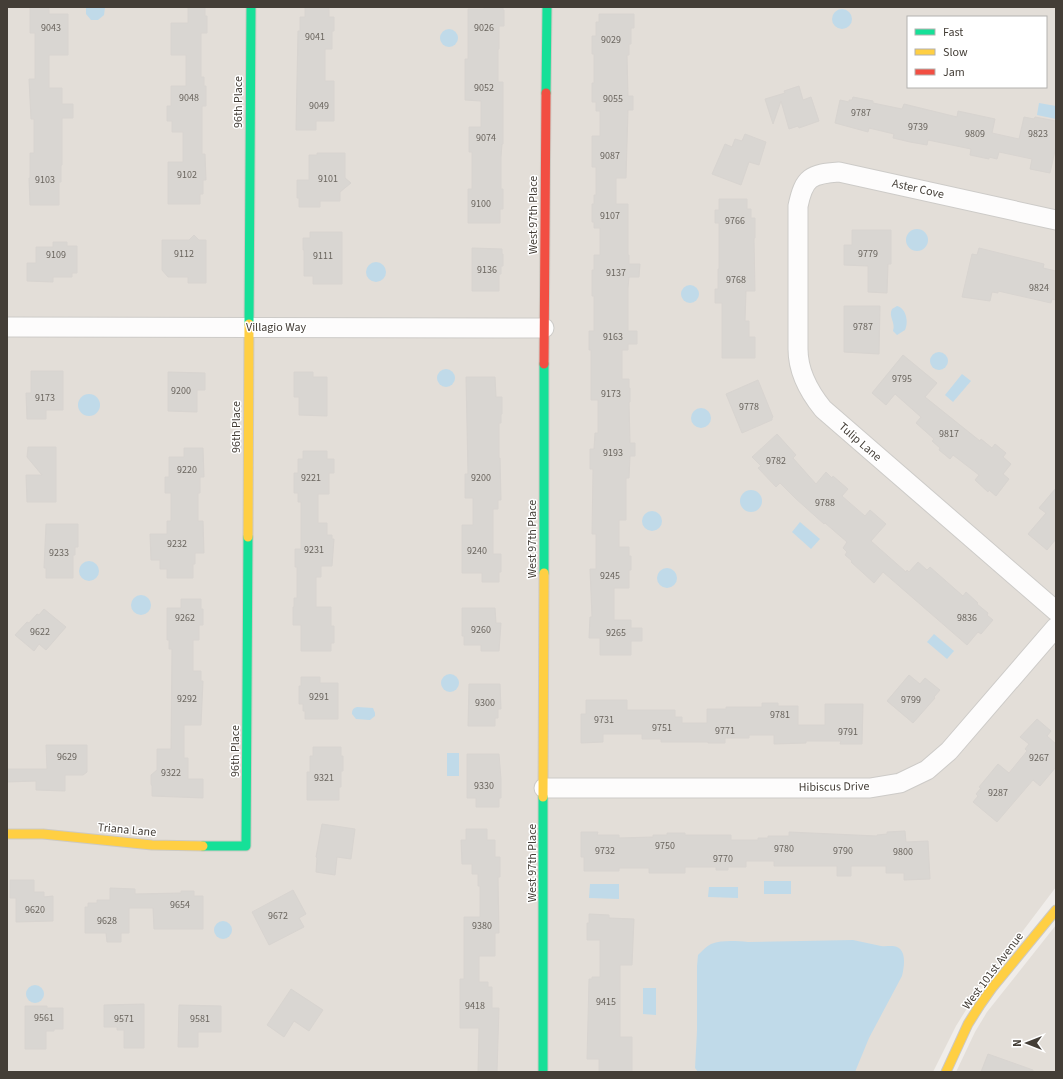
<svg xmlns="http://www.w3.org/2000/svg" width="1063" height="1079" font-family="'Source Sans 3',sans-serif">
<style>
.residential{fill:#e3ded8;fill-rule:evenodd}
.water{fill:#c0dae9}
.building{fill:#d9d6d2;stroke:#d8d4d0}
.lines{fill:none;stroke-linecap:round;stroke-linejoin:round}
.street-casing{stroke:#cdcbc8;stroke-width:21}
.fast-casing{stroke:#cdc9c2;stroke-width:11}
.slow-casing{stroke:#cdc9c2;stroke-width:11}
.jam-casing{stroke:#cdc9c2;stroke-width:11}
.street{stroke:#fdfcfc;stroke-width:19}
.fast{stroke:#16e098;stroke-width:9}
.slow{stroke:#ffcf43;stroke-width:9}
.jam{stroke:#f24e42;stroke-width:9}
.labels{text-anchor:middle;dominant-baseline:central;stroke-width:3;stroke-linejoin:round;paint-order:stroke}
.number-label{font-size:10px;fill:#6a655e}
.street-label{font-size:12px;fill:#443e37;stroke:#fff}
</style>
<rect width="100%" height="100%" fill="#f0edea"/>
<g class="residential">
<path d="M7,7H1056V887L979,989L956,1026L933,1072H7ZM908,17H1046V87H908Z"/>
<path d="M1056,925V1072H956L975,1032L987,1012Z"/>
</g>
<g class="water">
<path d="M86,7H105L104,15L98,20H91L86,14Z"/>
<circle cx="842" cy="19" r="10"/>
<circle cx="449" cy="38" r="9"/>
<path d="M1039,103L1056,106V119L1037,115Z"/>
<circle cx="917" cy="240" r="11"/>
<circle cx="376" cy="272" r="10"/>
<circle cx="690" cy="294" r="9"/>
<path d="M897,306C906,308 909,322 905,330L897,335L893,331C896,322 888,317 892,309Z"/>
<circle cx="939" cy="361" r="9"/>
<circle cx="446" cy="378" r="9"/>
<path d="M962,374L971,381L953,402L945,395Z"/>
<circle cx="89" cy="405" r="11"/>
<circle cx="701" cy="418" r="10"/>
<circle cx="751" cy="501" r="11"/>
<circle cx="652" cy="521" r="10"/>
<path d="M800,522L820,539L811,549L792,532Z"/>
<circle cx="89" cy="571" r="10"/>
<circle cx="667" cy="578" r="10"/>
<circle cx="141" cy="605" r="10"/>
<path d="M934,634L954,651L947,659L927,642Z"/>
<circle cx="450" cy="683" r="9"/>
<path d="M357,707L373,708L375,713V716L370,720L356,719L352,714C352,710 353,708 357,707Z"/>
<rect x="447" y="753" width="12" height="23"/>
<rect x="764" y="881" width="27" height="13"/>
<path d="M590,884H619V899L589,898Z"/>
<path d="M709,887H738V898L708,897Z"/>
<circle cx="223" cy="930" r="9"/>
<path d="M853,940C862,942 872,944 881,946C886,947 892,945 897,947C907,951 904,968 902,976L869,1038L855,1072H698L695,1068L697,1031V966L698,955C702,951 707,946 711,944C722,940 736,941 748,942Z"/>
<circle cx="35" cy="994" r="9"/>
<path d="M643,988H656V1015L643,1014Z"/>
</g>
<g class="building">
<path d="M30,7H49V14H68V55H49V88H62V104H73V118H62V165H61V182H59V205H30L29,178H30V153H34V119H31L29,79H35V33H30Z"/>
<path d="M188,7H205V16H207V33H201V77H204V86H206V106H202V154H205L206,180H203V194H200V204H168V162H183V132H172V121H167V106H171V86H186V55H171V23H188Z"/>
<path d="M305,7H329V17H334V31H332V49H325V81H334V121H316V130H296L298,31H300V17H305Z"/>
<path d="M484,7H503V10H504V26H499V49H498V82H503V144H502L501,157V189H503V209H500V223H468V189H472V152H469V127H481V101L465,100V59H468V9H484Z"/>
<path d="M599,14H634V28H631V44H629V55H627L628,96H633V110H628L626,178H616V204H628V255H629V264H640L639,277H629L628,288V331H637V344H628V350H622V379H629V388H630V402H629L630,443H635V456H630L629,478H626V520H619V547H629V556H631V570H629V588H614V620H631V628H642V641H631V655H600V638H589L590,617H592L590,569H596V534H592L593,469H590V449H594L595,433H598V400H591V350H589V331H594V296H592V270H594V255H600V228H594V222H592V204H594V195H596V167H592V136H600V111H596V102H592V83H594V54H592V36H596V22H599Z"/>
<path d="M799,86L803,100L811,97L819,121L799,128L798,126L789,129L781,101L773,124L765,99L785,93L784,91Z"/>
<path d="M853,97L873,101V103L902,109L904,104L957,117L958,111L995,119L992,133L1019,139L1024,117L1034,119L1035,117L1056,121V146L1050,173L1030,169L1032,159L999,152L997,159L989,157V159L970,155L971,149L928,140L927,145L910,142L893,138L894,134L869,128L868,132L835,123L840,100L849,102V100H852Z"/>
<path d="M745,134L766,142L759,165L749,162L741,185L712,174L725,144L732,147L735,139L742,141Z"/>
<path d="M317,153H345V178L351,183L340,192V201H320V207H299V198H297V180H309V155H317Z"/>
<path d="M719,199H747V209H751V218H755V238H754L755,291H746L745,321H749V337H755V358H722V303H715V289H718V269H719V223H715V210H719Z"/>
<path d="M852,230H891V264H888L887,293L868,292V266L844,265V245H852Z"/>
<path d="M310,232H342V284H313V276H304V250H303V238H310Z"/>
<path d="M194,235L199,240H206V283H188V277H168L162,270V240H189Z"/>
<path d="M53,242H67V246H77V273H72V277H53V282L27,281V263H36V247H53Z"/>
<path d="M472,248L502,249V254H503V266H501V274H499V291H472Z"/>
<path d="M979,248L1044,264L1043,268L1056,271V300L1052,299L1051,303L998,291V293L992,292L990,301L962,297L972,254L977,255Z"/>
<path d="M844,306H880L879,354L844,352Z"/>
<path d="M903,355L937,383L925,397L980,441L981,439L992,448L995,444L1006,453L1003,457L1011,464L1003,474L1009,479L996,496L989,490L988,492L975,480L979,475L953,455L950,459L939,450L940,448L932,441L934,439L916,423L921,417L895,394L886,405L872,393Z"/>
<path d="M31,371H63V410H46V419H27L26,393H31Z"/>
<path d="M168,372L205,373V390H197V412L168,411Z"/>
<path d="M294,372H313V377H327V416L299,415V397H294Z"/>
<path d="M466,377H495L496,397H502V414H501V423H499V458H500L501,500H498V509H493V554H501V572H499V582H482V573H462V525H473V498H465V474H468Z"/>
<path d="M758,380L773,417L772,418V420L742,433L726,394Z"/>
<path d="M777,434L796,455L793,458L816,484L826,472L832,478L833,476L848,489L842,496L865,516L870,510L886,524L871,541L906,572L907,570L909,572L918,562L927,570L930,567L963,596L966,592L978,603L977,604L988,613L987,615L993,620L981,634L978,632L967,645L883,572L874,583L851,562L852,561L845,555L847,552L843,548L847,542L825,523L824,524L795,498L780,483L776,487L758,468L761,466L752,457Z"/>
<path d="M28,447H56V502H27L26,475H42L27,457Z"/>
<path d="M184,448H203L204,477H200V493H198V521H203L204,553H195V564H193V578H167V569H160V560H151L150,534H167V521H171V493H165V477H169V457H184Z"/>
<path d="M303,451H327V459H334V473H329V494H318V523H327V535H332V539H334L332,566H321V577H316V607H331V626H334V643H331V651H301V625H293V607H294V598H297V567H295V549H301V502H298V493H294V473H298V459H303Z"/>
<path d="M1056,488V539L1047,550L1028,534L1046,513L1039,508Z"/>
<path d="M46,524H78V547H75V555H73V578H46V568H44Z"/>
<path d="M181,599H201V609H203V625H199V640H193V671H201V681H203L201,725H184V758H188V779H203V798L152,796V786L151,784V775L157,770V749H171L172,649H169V640H167V608H181Z"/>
<path d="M462,608H495L496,623H501L499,651H481V645H464V636H462Z"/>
<path d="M44,609L66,627L46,650L39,644L34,651L15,635L27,622L29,623L37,614L39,615Z"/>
<path d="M909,675L920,684L925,678L940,690L934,697L935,698L913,723L887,701Z"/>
<path d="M301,677H320V683H338V719H305V711H303V704H299V686H301Z"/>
<path d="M469,684H500L501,709H498V718H495V726H468Z"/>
<path d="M586,700H627V710H675V717H682V723H707V709H726V707H762V703H778V706H798V725H825V704H863L862,744H840L841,741H806V743L774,744V735H749V738H725V743H708V742H661V739H642V734H603V742L581,743V714H586Z"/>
<path d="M1037,719L1051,731L1047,736L1056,744V767L1040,786L1033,780L997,822L973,802L978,796L976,794L981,788L979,787L998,764L1009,773L1027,751L1025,749L1029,744L1020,737Z"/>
<path d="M46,745H87V772L83,775H65V791L36,790V781L7,782V769H47Z"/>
<path d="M313,747H341V756H343V771H341V787H339V800H307V772H310V756H313Z"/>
<path d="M467,754H499L501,779V798H499V807H476V798H467Z"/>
<path d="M322,824L355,829L351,859L337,857L335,875L316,872L317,858L316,857Z"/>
<path d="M466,829H487V840H495V857H500V877H498L499,933H495V956H479V982H488V987H492V1008H499L497,1072H478L479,1028H460V979H464V917H480V886H478V874H472V864H462L461,840H466Z"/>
<path d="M905,831L906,842L928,841L930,879L904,880V873H886V866H851V876H837V866H774V861H746V867H728V870H716V867H685V873H649V868H619V871H584V857H581V832H598L597,835H619V838L653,837V835H667V833H685V835H731V840H758V838H768V836H789V832L877,836V835L887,834V832Z"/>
<path d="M10,880H34V892H44V897L53,896V921L16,922V898H10Z"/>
<path d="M110,888L135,889V894L181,893V891H194V896H203V929H154L153,908H129V933H121V942H107L106,933H85V907H88V903H97V900H110Z"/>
<path d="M293,890L306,914L299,918L304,927L269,945L252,912Z"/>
<path d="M589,914L609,915V918L634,919L632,965H620V1037H632V1072H599V1059H587L589,979H592V977H600V940H587V923H589Z"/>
<path d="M291,989L323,1010L309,1031L294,1021L284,1037L267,1025Z"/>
<path d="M144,1004V1048H124V1030H117V1027H104V1005Z"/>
<path d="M179,1005L221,1006V1032H198V1047H178Z"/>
<path d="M25,1006H47V1008H63V1029H54V1031H46V1049H25Z"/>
<path d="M988,1054L1033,1070V1072H981Z"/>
</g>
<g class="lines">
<defs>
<g id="street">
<path d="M1056,220L839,172C811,174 804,177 798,206V349C798,371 810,393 823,409L1056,611"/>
<path d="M7,327L544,328"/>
<path d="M544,788H870L900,783L927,770L949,751L1056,627"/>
</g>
<g id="fast">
<path d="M546,93L547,7"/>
<path d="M249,324L251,7"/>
<path d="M544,573V364"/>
<path d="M203,846H246L248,537"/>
<path d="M543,1072V797"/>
</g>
<g id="slow">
<path d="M248,537L249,324"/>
<path d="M543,797L544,573"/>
<path d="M7,834H43L152,845L203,846"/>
<path d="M946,1072L968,1024L980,1005L992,988L1056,910"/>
</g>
<path id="jam" d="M544,364L546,93"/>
</defs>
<use href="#street" class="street-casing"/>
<use href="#fast" class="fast-casing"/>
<use href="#slow" class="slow-casing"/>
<use href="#jam" class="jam-casing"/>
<use href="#street" class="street"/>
<use href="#fast" class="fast"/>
<use href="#slow" class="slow"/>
<use href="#jam" class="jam"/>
</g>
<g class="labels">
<g class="number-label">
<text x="51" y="28">9043</text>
<text x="484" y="28">9026</text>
<text x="315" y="37">9041</text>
<text x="611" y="40">9029</text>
<text x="484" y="88">9052</text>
<text x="189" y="98">9048</text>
<text x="613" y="99">9055</text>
<text x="319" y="106">9049</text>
<text x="861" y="113">9787</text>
<text x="918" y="127">9739</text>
<text x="975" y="134">9809</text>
<text x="1038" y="134">9823</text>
<text x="486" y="138">9074</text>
<text x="610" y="156">9087</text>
<text x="187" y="175">9102</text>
<text x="328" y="179">9101</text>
<text x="45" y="180">9103</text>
<text x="481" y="204">9100</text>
<text x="610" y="216">9107</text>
<text x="735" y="221">9766</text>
<text x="184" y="254">9112</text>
<text x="868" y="254">9779</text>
<text x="56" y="255">9109</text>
<text x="323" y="256">9111</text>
<text x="487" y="270">9136</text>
<text x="616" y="273">9137</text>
<text x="736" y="280">9768</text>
<text x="1039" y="288">9824</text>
<text x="863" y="327">9787</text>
<text x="613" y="337">9163</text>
<text x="902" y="379">9795</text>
<text x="181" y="391">9200</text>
<text x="611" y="394">9173</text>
<text x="45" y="398">9173</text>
<text x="749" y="407">9778</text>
<text x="949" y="434">9817</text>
<text x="613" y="453">9193</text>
<text x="776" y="461">9782</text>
<text x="187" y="470">9220</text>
<text x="311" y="478">9221</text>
<text x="481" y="478">9200</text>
<text x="825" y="503">9788</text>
<text x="177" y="544">9232</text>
<text x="314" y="550">9231</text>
<text x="477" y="551">9240</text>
<text x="59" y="553">9233</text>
<text x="610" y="576">9245</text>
<text x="185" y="618">9262</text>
<text x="967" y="618">9836</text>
<text x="481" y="630">9260</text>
<text x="40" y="632">9622</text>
<text x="616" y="633">9265</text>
<text x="319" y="697">9291</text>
<text x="187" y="699">9292</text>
<text x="911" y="700">9799</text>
<text x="485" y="703">9300</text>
<text x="780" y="715">9781</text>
<text x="604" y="720">9731</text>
<text x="662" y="728">9751</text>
<text x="725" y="731">9771</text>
<text x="848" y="732">9791</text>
<text x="67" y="757">9629</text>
<text x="1039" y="758">9267</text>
<text x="171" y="773">9322</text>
<text x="324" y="778">9321</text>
<text x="484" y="786">9330</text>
<text x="998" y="793">9287</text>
<text x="665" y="846">9750</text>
<text x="784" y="849">9780</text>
<text x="605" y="851">9732</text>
<text x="843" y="851">9790</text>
<text x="903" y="852">9800</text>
<text x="723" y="859">9770</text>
<text x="180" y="905">9654</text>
<text x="35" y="910">9620</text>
<text x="278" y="916">9672</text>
<text x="107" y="921">9628</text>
<text x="482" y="926">9380</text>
<text x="606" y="1002">9415</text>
<text x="475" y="1006">9418</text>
<text x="44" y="1018">9561</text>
<text x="124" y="1019">9571</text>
<text x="200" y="1019">9581</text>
</g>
<g class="street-label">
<text transform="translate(238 102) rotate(-90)">96th Place</text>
<text transform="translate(918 189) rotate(13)">Aster Cove</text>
<text transform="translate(533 215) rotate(-90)">West 97th Place</text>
<text x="276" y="327">Villagio Way</text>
<text transform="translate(236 427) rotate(-90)">96th Place</text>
<text transform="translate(860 442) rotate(41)">Tulip Lane</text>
<text transform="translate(532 539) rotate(-90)">West 97th Place</text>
<text transform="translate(235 751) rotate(-90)">96th Place</text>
<text transform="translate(834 787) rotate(-1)">Hibiscus Drive</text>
<text transform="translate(127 830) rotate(5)">Triana Lane</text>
<text transform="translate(532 863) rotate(-90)">West 97th Place</text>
<text transform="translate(993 971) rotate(-53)">West 101st Avenue</text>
</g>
</g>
<rect width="1063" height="1079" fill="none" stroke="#443e37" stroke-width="16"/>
<rect x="907" y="16" width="140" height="72" fill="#ffffff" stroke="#b4b2af"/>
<rect x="915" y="29" width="20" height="6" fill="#16e098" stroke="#b4b2af"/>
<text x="943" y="36" font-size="12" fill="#443e37">Fast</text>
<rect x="915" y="49" width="20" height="6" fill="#ffcf43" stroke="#b4b2af"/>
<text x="943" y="56" font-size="12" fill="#443e37">Slow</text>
<rect x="915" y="69" width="20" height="6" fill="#f24e42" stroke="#b4b2af"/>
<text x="943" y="76" font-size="12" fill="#443e37">Jam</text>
<g transform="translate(1027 1043) rotate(270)" stroke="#ffffff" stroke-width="3" paint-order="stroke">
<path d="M0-3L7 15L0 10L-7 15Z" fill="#443e37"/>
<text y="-6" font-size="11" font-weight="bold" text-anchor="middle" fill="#443e37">N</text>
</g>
</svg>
